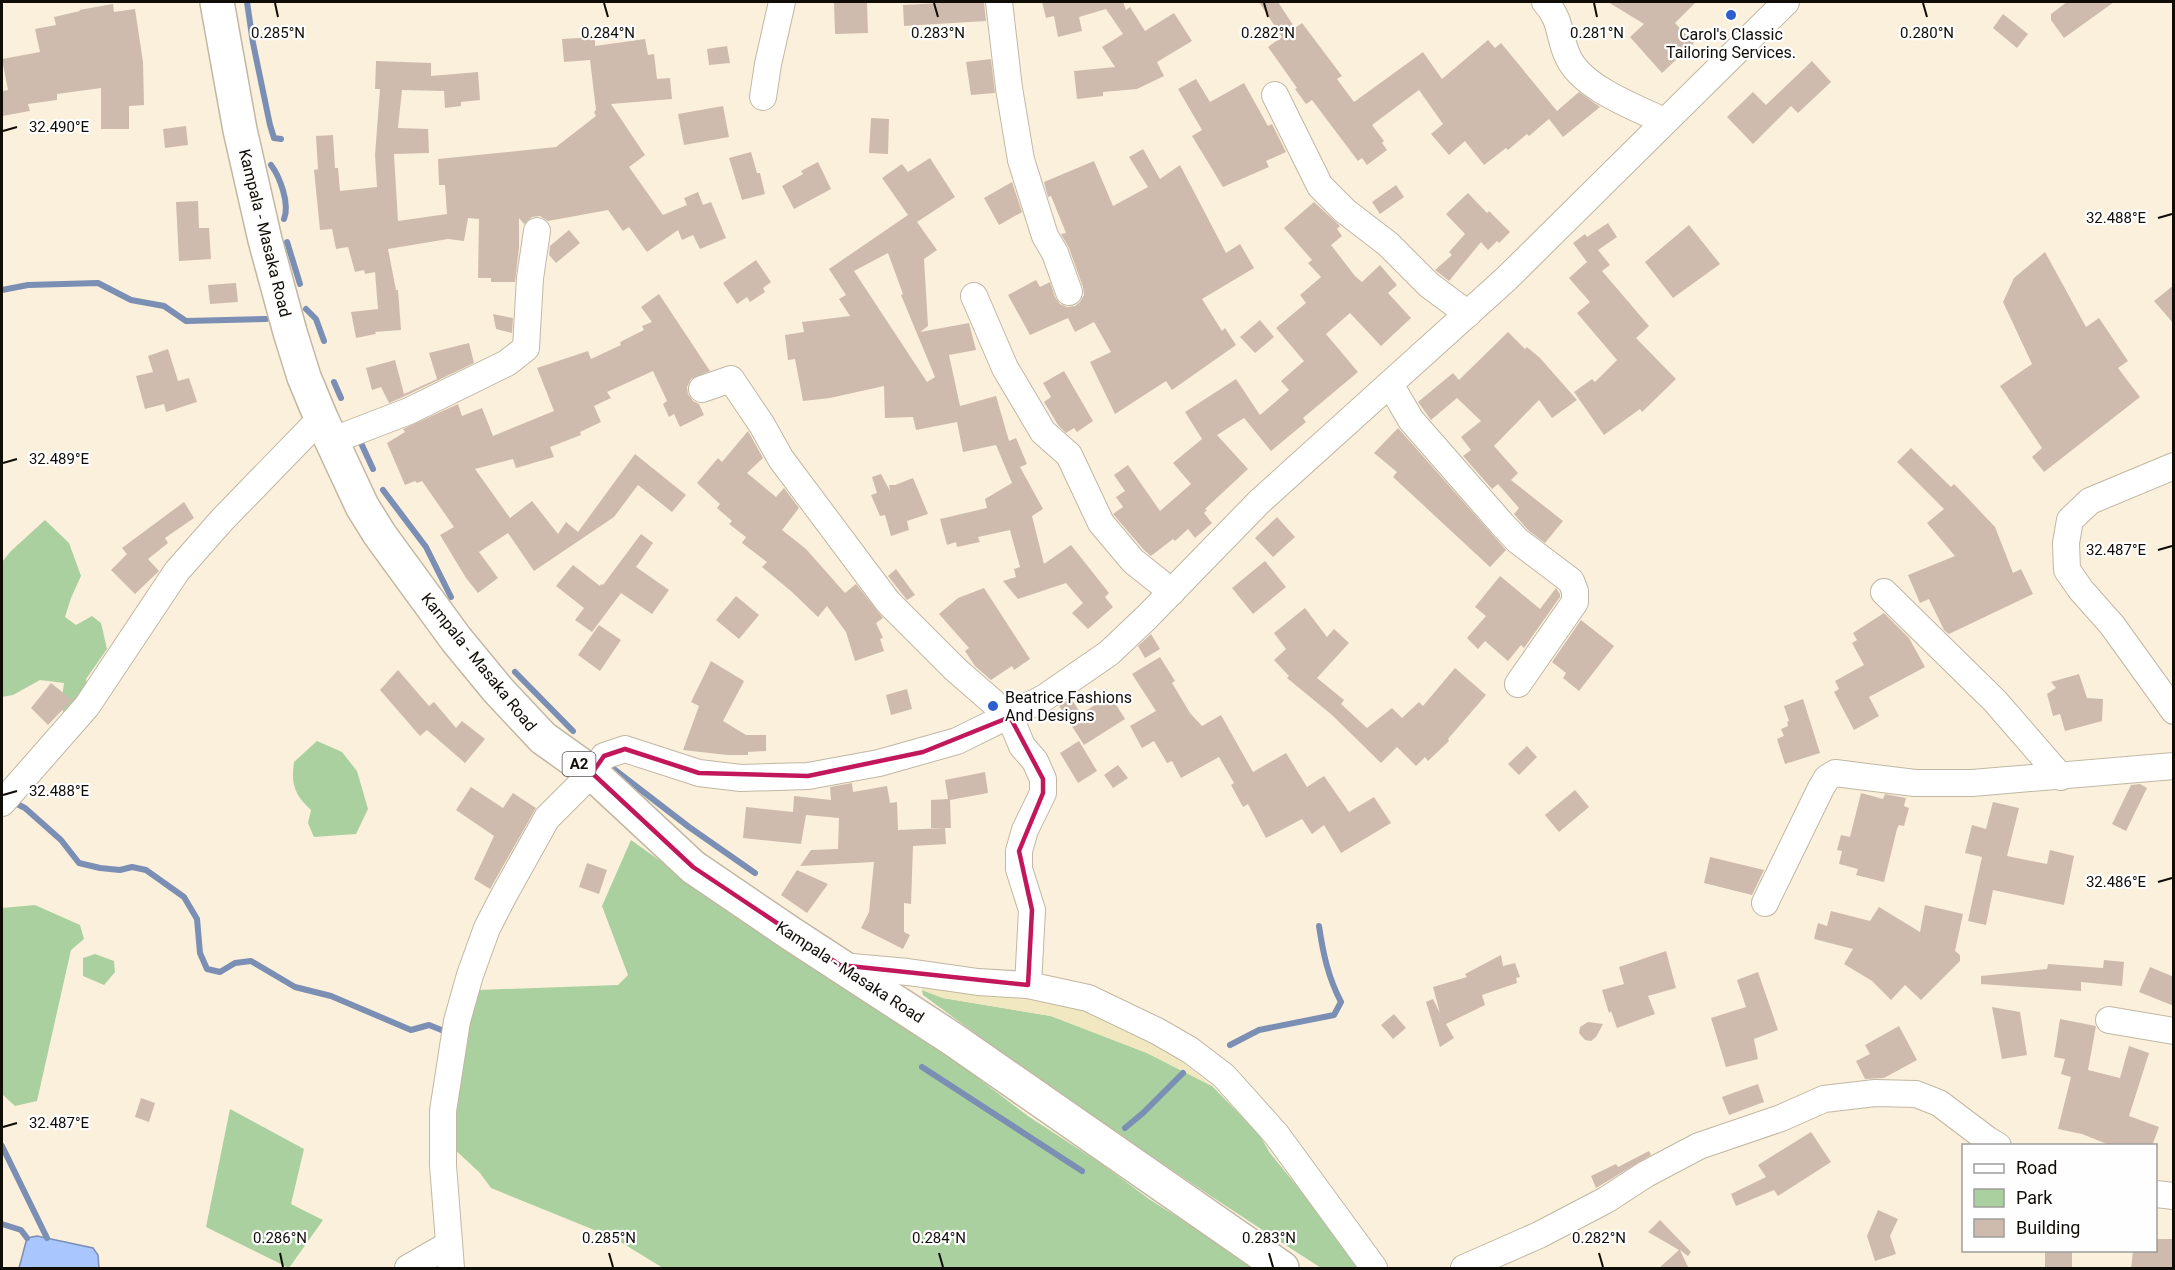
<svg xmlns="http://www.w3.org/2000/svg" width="2175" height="1270" font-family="Roboto,sans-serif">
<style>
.green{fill:#aad09f}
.sand{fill:#f1e8c2}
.water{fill:#a9c6ff;stroke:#7b8eb4;stroke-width:1.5}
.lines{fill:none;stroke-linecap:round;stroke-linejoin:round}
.stream{stroke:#7b8eb4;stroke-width:6}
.building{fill:#cfbbad;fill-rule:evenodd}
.minor-casing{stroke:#c1b7a3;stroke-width:28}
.major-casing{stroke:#c1b7a3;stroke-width:36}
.minor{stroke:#fff;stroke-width:26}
.major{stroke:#fff;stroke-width:33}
.marked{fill:none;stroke:#c2185b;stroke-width:4.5;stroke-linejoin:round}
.ticks{fill:none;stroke:#100c06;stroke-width:2}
.poi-dot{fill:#2d60ce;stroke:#fefefe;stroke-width:2}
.labels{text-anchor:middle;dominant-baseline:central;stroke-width:4.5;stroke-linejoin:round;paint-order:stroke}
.shield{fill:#fefefe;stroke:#575550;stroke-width:1.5}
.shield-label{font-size:15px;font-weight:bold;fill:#100c06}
.poi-label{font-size:16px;fill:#100c06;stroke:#fefefe}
.street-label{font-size:16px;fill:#100c06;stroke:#fefefe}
.ticks-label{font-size:15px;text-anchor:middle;fill:#100c06;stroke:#fefefe;stroke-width:4.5;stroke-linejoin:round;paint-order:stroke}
</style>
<rect width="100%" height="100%" fill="#fbf0db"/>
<g class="green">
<path d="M45,520L69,543L81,576L71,598L65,617L76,625L92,616L101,623L107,649L86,679L89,697L65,718L61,704L64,683L40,680L13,695L2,697V562L11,551Z"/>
<path d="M317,741L342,752L357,771L368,809L356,834L314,837L308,823L311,810C294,794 291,784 294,762Z"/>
<path d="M631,840L781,947L963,1067L1028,1116L1103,1165L1149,1199L1257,1268H663L614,1238L491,1188L480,1173L451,1146L464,1031L478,990L618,985L628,975L602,906Z"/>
<path d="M35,905L80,925L84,939L71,950L37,1101L15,1106L2,1094V908Z"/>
<path d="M95,954L114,961L115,972L104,985L83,976V958Z"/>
<path d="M922,990L943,998L1051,1016L1147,1053L1212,1086L1259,1134L1270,1153L1343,1243L1359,1268H1321C1186,1181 1053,1091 923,995Z"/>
<path d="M230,1109L304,1149L291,1204L323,1220L289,1268L206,1227Z"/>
</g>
<path class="sand" d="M923,980L1065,998L1148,1034L1212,1086L1147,1053L1051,1016L943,998L922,990Z"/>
<path class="water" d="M37,1236L93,1248L98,1255L99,1268H19L27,1238Z"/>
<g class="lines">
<g class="stream">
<path d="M247,2L253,43L270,125L274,138L281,139"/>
<path d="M271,165C280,177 290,204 284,219"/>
<path d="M287,242L300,284"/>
<path d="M2,290L28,285L98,283L131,300L164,306L186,321L266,319"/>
<path d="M306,309L316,319L324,341"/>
<path d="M334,382L341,398"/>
<path d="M361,443L373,469"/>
<path d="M383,490L426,547L451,597"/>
<path d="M515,672L573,731"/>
<path d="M606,763L689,827L755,873"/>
<path d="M17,804L25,808L61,840L79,863L100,868L120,870L132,867L146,870L184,897L197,919L200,953L207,969L220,972L235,963L251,961L295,987L331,996L411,1030L429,1025L444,1031"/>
<path d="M1230,1045L1259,1030L1334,1015L1341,1002C1328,977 1323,953 1319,926"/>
<path d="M922,1067L1082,1171"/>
<path d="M1125,1128L1143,1113L1183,1073"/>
<path d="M2,1146L47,1238"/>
<path d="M2,1224L21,1230L27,1238"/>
</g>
</g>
<g class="building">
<path d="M834,2H867L868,33L835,34Z"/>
<path d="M959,2H984L986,21L904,26L903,5Z"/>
<path d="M1042,2H1123L1126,10L1130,7L1145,31L1174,13L1192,41L1157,62L1164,76L1137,89L1103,92V96L1077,99L1074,71L1115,67L1102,47L1123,34L1106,9L1079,17L1082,31L1058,37L1054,16L1046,18Z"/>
<path d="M1259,2H1278L1295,28L1302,23L1342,76L1337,79L1354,102L1423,52L1442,79L1488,40L1495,48L1501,43L1557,111L1579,92L1600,107L1563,137L1549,119L1529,136L1527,134L1508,150L1506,148L1484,165L1465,141L1449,155L1431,134L1443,124L1419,90L1372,125L1384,141L1382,143L1387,150L1367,165L1362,158L1358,161L1312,100L1306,104L1295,89L1297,88L1268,47L1282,37Z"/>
<path d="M1608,2H1696L1675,23L1694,43L1662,73L1630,37L1644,24Z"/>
<path d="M2067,2H2114L2064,38L2051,20V14Z"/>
<path d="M113,4L114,12L135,9L143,62L144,105L129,106V129H101V88L57,94V100L28,104L30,111L2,116V91L8,90L2,59L40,52L35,29L56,25L54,17L80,11L79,10Z"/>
<path d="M2003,14L2028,34L2017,48L1993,28Z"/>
<path d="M595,37V46L645,39L648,55L654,54L657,79L670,78L672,99L611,104L645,155L629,167L663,215L687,205L684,198L698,192L703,205L711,202L726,238L700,249L693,235L682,240L678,230L647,252L629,227L623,231L608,210L548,221L540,216L532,217L524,224L519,218V248L515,282H491V278H478L479,219L468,218L464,241L448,239L388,249L396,290H398L401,330L375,332L376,334L356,338L351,312L378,309L375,272L365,274L364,270L355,272L348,247L336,249L332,229L320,230L314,170L318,169L316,136L333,135L335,168H338L340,191L377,187L375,155L380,89H375L376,61L431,63V76L478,72L480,100L461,102V106L445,108L444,91L402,90L398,128L428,129L429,153L394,154L398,221L447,214L445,185H439L438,159L556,147L596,116L594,112L596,110L590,60L564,62L562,39Z"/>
<path d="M727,46L730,63L709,65L707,49Z"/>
<path d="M991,59L995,93L971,95L966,62Z"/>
<path d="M1812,61L1831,82L1798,113L1791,106L1753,144L1727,117L1753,92L1766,105Z"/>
<path d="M1196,79L1210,102L1244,83L1268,126L1272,124L1286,152L1266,161L1269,167L1223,187L1192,136L1202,130L1178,89Z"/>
<path d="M723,106L729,137L684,145L678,114Z"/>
<path d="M871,118L889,119L888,154L869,153Z"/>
<path d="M186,126L188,145L165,148L163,129Z"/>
<path d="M1143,149L1160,179L1180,165L1226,253L1240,244L1254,268L1202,299L1222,331L1225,328L1236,345L1172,390L1166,381L1115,414L1090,362L1111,352L1094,322L1075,332L1068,318L1030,335L1008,295L1036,280L1040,287L1050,282L1055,297L1060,304L1067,307L1075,306L1080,302L1084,295L1083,287L1069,248L1061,234L1066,233L1051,196L1048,197L1044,182L1094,161L1113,206L1148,187L1129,157Z"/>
<path d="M751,152L757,173H760L765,194L742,200L729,158Z"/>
<path d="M930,158L955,197L917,222L937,250L924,259L928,326L920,332L969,323L976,350L949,355L960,406L996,396L1009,441L1016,438L1027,464L1020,467L1043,509L1032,516L1044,564L1071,545L1109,593L1105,597L1113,607L1088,629L1072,613L1083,603L1066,583L1018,599L1003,581L1016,577L1014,569L1020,567L1010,530L978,537L980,542L957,547L956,542L947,545L940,519L987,508L985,499L1012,483L996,445L963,452L957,422L916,430L913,417L885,418L884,386L830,398L803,401L795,359L788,360L785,335L804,332L802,322L850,316L839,299L846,295L829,269L908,215L882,178L902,164L908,172ZM888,253L903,294L901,295L935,377L927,382L854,271Z"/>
<path d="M818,162L831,189L794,209L782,186L803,174L801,171Z"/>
<path d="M1012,182L1022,212L999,225L984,198Z"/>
<path d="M1396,185L1404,197L1380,214L1372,202Z"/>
<path d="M1468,193L1487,213L1489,211L1510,232L1499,243L1497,241L1488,250L1481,242L1449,281L1435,270L1452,255L1449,252L1465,234L1446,214Z"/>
<path d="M198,201L199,228H209L211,259L179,261L176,202Z"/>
<path d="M1314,202L1340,226L1337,229L1342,236L1331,245L1355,276L1362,282L1380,265L1397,285L1388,293L1411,318L1381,346L1350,313L1326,334L1358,372L1303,418L1306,422L1271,451L1244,418L1217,435L1248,469L1205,509L1207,510L1204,513L1212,523L1195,538L1188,529L1175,541L1173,539L1151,556L1144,550L1113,514L1123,507L1116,497L1125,491L1114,475L1128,465L1160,511L1191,484L1173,463L1202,439L1185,412L1236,379L1260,415L1289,390L1281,381L1304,361L1276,328L1306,303L1300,295L1321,277L1308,263L1312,260L1284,228Z"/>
<path d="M1608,223L1617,237L1598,250L1610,265L1602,271L1649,326L1636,338L1676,379L1642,412L1640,409L1604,435L1574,392L1592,379L1595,382L1617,360L1577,313L1590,302L1569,278L1587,262L1573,243L1585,234L1587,237Z"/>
<path d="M1689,225L1720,264L1673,298L1645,262Z"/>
<path d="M569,230L580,243L556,263L549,255L550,246Z"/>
<path d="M2045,252L2086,327L2099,318L2128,361L2118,368L2140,397L2044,472L2032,457L2042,448L2000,386L2032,364L2003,302L2014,278Z"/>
<path d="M756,260L771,282L763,288L765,292L750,302L747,297L737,304L723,283Z"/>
<path d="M236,283L238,302L210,304L208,285Z"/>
<path d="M2174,285V324L2154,301Z"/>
<path d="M659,294L710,371L691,379L687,387L688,394L693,401L699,404L704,415L680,427L674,414L669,417L663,404L667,401L653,371L607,392L611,398L594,406L601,422L580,432L581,435L550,447L554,457L516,468L513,459L475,469L510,518L532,501L558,534L566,522L578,532L635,454L686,495L672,512L638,485L614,517L534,571L508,533L479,552L498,578L478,593L466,578L440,535L454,527L422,481L417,483L415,481L405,485L387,443L405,432L403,429L458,404L462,416L482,408L493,436L554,411L537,368L588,351L591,359L621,345L620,342L644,330L642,326L652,322L641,307Z"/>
<path d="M493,314L513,318L512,333L496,329Z"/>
<path d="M1260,320L1274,337L1255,353L1240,337Z"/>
<path d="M1508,332L1525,349L1527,347L1540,358L1577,400L1552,418L1539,400L1494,446L1518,473L1511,480L1563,521L1545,543L1528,530L1514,514L1519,508L1498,484L1492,489L1463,456L1471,450L1461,437L1481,421L1457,398L1431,420L1418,402L1453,373L1459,380Z"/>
<path d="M469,343L474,363L403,397L389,403L381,387L372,390L366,368L395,360L404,394L437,379L429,353Z"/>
<path d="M168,349L178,381L189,378L197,402L166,412L164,404L145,409L136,376L153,372L148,356Z"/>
<path d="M1064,371L1093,421L1077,432L1074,428L1066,433L1058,425L1044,402L1051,397L1043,383Z"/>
<path d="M1398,428L1506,550L1490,567L1393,477L1397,472L1374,453Z"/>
<path d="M748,431L763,458L747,473L776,497L784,488L799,508L782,530L806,549L845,593L856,584L883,618L876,623L883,638L880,639L884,651L855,661L846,632L827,606L818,617L792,592L762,567L767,562L742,543L746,537L729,524L732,521L717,508L720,504L697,483L718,458L722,462Z"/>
<path d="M1911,448L1951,487L1954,484L1961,491L1995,527L2013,573L2021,569L2033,594L1949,634L1944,630L1929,599L1920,603L1908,575L1955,556L1927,523L1944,509L1897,462Z"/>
<path d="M881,474L890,491L889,485H895L913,478L928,514L907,521L909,530L891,536L885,515L880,516L871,495L877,493L872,477Z"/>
<path d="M184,502L194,518L165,538L168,543L148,559L159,571L135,594L111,570L127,554L122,548Z"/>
<path d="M1277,517L1295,537L1273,557L1255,538Z"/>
<path d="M641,534L653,543L636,567L669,590L652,614L621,593L592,632L575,620L584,608L556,586L573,565L600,586L601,584L603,585Z"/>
<path d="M1265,561L1286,587L1253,614L1232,588Z"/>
<path d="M896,569L915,595L907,600L888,576Z"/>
<path d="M1500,576L1540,609L1556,588L1560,594V597L1524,648L1521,645L1508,661L1485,641L1478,649L1467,638L1486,616L1475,607Z"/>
<path d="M984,588L1030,659L1014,670L1012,666L991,680L975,666L965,651L969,648L939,614L958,598Z"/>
<path d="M736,596L759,615L739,639L716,620Z"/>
<path d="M1305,608L1327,637L1334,629L1349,643L1317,678L1344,700L1341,704L1367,728L1392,708L1402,718L1419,702L1423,706L1455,668L1486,695L1448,739L1449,741L1428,761L1425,757L1416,766L1397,747L1381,763L1332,715L1287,678L1289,676L1274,660L1286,649L1274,633Z"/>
<path d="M1884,613L1909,638L1925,667L1869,697L1879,716L1854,730L1834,692L1839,689L1835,681L1864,665L1852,643L1857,640L1853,633Z"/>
<path d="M1581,620L1614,646L1579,691L1563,678L1566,673L1552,662Z"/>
<path d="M599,625L621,640L600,671L578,655Z"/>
<path d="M1151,634L1160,649L1145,658L1138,646Z"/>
<path d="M1160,657L1175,681L1172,683L1190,713L1202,726L1221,715L1253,772L1286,753L1307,787L1324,776L1349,812L1374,797L1391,823L1341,853L1324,825L1312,834L1302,819L1266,838L1248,804L1243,807L1231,785L1234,783L1219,757L1181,778L1172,761L1167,763L1154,741L1142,748L1130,726L1156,711L1132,674Z"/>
<path d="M711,661L744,681L723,721L746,735H766V751L748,752V755H727L683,750L699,706L691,702Z"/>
<path d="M398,670L429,706L434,702L456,728L462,721L485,739L465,763L427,730L420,736L380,690Z"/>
<path d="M2079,674L2087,698L2103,699L2102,721L2065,731L2060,714L2053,716L2047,694L2056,688L2051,682Z"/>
<path d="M51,683L72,700L48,725L31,708Z"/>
<path d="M907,689L912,709L891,715L886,695Z"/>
<path d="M1110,695L1125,719L1084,745L1059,706L1071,698L1081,714Z"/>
<path d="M1803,699L1820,753L1785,764L1777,739L1784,736L1781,729L1788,726L1787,722L1789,721L1784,706Z"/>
<path d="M1079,741L1097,771L1078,783L1060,753Z"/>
<path d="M1527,746L1537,757L1519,775L1508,764Z"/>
<path d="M1118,765L1128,778L1113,788L1104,775Z"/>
<path d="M985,772L988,793L950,800L951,828H931V800L948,799L945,780Z"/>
<path d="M852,783L853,792L887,786L890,803L897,802L898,830L945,828L946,844L913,846L911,904L904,903V932L910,935L903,949L861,928L869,912L874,862L800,866L811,850L838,849L839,818L806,815L801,844L743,838L746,807L793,812L794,796L831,800L830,787Z"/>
<path d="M2140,784L2147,788L2126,831L2112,824L2131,785Z"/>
<path d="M471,787L503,808L513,793L536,808L490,889L474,879L494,836L456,810Z"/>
<path d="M1575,790L1589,807L1559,832L1545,815Z"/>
<path d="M1861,793L1883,799L1885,794L1906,798L1904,806L1909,808L1904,826L1899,825L1897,829L1884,882L1856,875L1858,869L1839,864L1842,851L1837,850L1841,835L1850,837Z"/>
<path d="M1993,802L2019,808L2007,856L2047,864L2050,850L2074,856L2064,905L1993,890L1986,925L1968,921L1982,857L1965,853L1972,825L1986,829Z"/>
<path d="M1710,857L1764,870L1752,895L1704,883Z"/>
<path d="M587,863L607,870L599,894L579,887Z"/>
<path d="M797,870L828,884L807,913L781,895Z"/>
<path d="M1925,905L1963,914L1955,951L1960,955V961L1921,1000L1905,985L1891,1000L1872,981L1844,964L1853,949L1814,939L1818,923L1827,926L1831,911L1870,921L1879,907L1920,932Z"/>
<path d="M1666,951L1676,988L1648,996L1655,1014L1617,1028L1611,1011L1609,1013L1602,990L1624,984L1619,967Z"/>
<path d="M1501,955L1503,966L1515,963L1520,977L1516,978L1517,983L1482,995L1485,1005L1446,1024L1454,1038L1440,1047L1426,1002L1433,999L1440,1013L1433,987L1467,977L1465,974Z"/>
<path d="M2104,960L2124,962L2122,986L2081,982V991L1981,984V976L2047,969L2048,964L2103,968Z"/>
<path d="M2150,967L2174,977V1006L2139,992Z"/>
<path d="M1758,972L1778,1030L1754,1039L1758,1059L1726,1067L1711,1018L1746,1007L1737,980Z"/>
<path d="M1992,1007L2020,1012L2027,1055L2002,1059Z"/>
<path d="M1394,1014L1406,1028L1393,1039L1381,1025Z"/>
<path d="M2060,1019L2096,1026L2088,1070L2120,1078L2129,1046L2149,1053L2129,1116L2159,1127L2152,1146H2112L2082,1134L2058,1129L2071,1077L2061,1074L2065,1059L2054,1057Z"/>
<path d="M1588,1022L1603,1024L1596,1037L1591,1041L1585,1040L1579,1033L1580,1027Z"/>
<path d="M1899,1026L1917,1060L1884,1078L1865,1079L1856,1061L1870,1054L1865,1045Z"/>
<path d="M1758,1084L1764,1102L1729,1115L1722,1097Z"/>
<path d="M141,1098L155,1103L149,1122L135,1117Z"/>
<path d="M1811,1132L1831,1162L1778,1196L1774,1190L1736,1206L1731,1194L1766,1177L1758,1165Z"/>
<path d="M1649,1151L1651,1155L1596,1188L1591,1176L1616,1164L1618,1167Z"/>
<path d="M1878,1210L1898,1219L1890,1236L1896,1254L1875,1261L1867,1236Z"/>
<path d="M1660,1220L1691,1252L1688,1256L1680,1250L1689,1269H1658L1679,1250L1648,1232Z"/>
<path d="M2156,1239H2174V1269H2131L2133,1251H2156Z"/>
<path d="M2045,1251L2072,1252V1269H2045Z"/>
</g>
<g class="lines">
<defs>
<g id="minor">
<path d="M999,2L1009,88L1021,160L1045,236L1055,253L1069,292"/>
<path d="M1545,2C1562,20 1558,36 1568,57C1582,88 1635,107 1664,121"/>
<path d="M1275,95L1320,186L1345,211L1388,244L1429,285L1468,314"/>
<path d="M763,97L768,64L782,2"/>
<path d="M974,296L1005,368L1043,432L1069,455L1101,523L1133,561L1172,592"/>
<path d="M1390,384L1411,420L1502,524L1518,541L1571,581L1575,591V602L1518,684"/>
<path d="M702,389L731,379L762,425L781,459L888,602L955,669L1010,717L1022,746L1035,761L1043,779V793L1025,830L1019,851V869L1032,910L1028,985"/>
<path d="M331,441L409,411L507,363L526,348L530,278L537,231"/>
<path d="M2174,466L2090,501L2070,520L2066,543L2067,570L2081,590L2112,625L2174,711"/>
<path d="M1884,592L1995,701L2061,777"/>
<path d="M2,803L87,706L177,571L222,520L321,418"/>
<path d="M1765,903L1821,788L1827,778L1835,773L1915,783H1972L2174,766"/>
<path d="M841,966L908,972L978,982L1028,985L1088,998L1157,1031L1190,1050L1224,1076L1276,1134L1374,1268"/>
<path d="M2109,1020L2174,1031"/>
<path d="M2156,1194L2174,1196"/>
<path d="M408,1268L448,1245"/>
<path d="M451,1268L443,1165V1111L457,1021L470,975L487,928L504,895L547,818L592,773L604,756L625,749L699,773L741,778L808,776L879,763L957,741L1044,698L1109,653L1147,617L1259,502L1506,279L1786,2"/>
<path d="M1464,1268L1539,1235L1606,1200L1646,1174L1699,1146L1781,1118L1824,1099L1875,1093L1916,1094L1939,1103L1988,1140L1998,1146"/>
</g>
<path id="major" d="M217,2L240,130L265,240L290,332L304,377L321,418L362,506L380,535L456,639L498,690L543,738L592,773L693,867L790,933L954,1040L1282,1268"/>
</defs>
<use href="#minor" class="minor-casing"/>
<use href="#major" class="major-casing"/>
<use href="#minor" class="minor"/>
<use href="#major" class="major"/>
</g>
<path class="marked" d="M1010,717L1043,779V793L1019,851L1032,910L1028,985L840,965L693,867L592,773L604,756L625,749L699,773L808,776L923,752Z"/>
<path class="ticks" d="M275,3L278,17M604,3L608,17M934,3L938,17M1264,3L1268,17M1594,3L1597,17M1923,3L1927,17M3,131L17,127M2158,218L2172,214M3,463L17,459M2158,550L2172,546M3,795L17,791M2158,882L2172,878M3,1127L17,1123M280,1253L283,1267M609,1253L613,1267M939,1253L943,1267M1269,1253L1273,1267M1599,1253L1603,1267"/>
<g class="poi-dot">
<circle cx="1731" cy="15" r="6"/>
<circle cx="993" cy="706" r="6"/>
</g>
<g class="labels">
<rect class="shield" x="562.5" y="752" width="33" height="24" rx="4.5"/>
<g class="shield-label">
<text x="579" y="764">A2</text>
</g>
<g class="poi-label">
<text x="1731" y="34">Carol's Classic<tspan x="1731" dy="18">Tailoring Services.</tspan></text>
<text x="1005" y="697" text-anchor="start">Beatrice Fashions<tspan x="1005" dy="18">And Designs</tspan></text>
</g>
<g class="street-label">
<text transform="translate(265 233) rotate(76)">Kampala - Masaka Road</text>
<text transform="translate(479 662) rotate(51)">Kampala - Masaka Road</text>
<text transform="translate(850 972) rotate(33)">Kampala - Masaka Road</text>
</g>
</g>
<g class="ticks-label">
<text x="1927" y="38">0.280°N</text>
<text x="278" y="38">0.285°N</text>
<text x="608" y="38">0.284°N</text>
<text x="938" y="38">0.283°N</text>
<text x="1268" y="38">0.282°N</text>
<text x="1597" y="38">0.281°N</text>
<text x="59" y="132">32.490°E</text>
<text x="2116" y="223">32.488°E</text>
<text x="59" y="464">32.489°E</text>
<text x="2116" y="555">32.487°E</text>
<text x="59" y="796">32.488°E</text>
<text x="2116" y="887">32.486°E</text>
<text x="59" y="1128">32.487°E</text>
<text x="280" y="1243">0.286°N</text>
<text x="609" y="1243">0.285°N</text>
<text x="939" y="1243">0.284°N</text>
<text x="1269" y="1243">0.283°N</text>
<text x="1599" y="1243">0.282°N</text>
</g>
<rect width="2175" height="1270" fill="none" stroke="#100c06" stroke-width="6"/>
<rect x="1962" y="1144" width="195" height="108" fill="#fefefe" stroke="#9f9d9b" stroke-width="1.5"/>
<rect x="1974" y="1164" width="30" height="9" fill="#ffffff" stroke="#9f9d9b" stroke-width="1.5"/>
<text x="2016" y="1174" font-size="18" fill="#100c06">Road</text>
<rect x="1974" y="1189" width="30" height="18" fill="#aad09f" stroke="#9f9d9b" stroke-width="1.5"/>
<text x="2016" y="1204" font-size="18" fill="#100c06">Park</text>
<rect x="1974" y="1219" width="30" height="18" fill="#cfbbad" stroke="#9f9d9b" stroke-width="1.5"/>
<text x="2016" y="1234" font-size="18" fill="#100c06">Building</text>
</svg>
